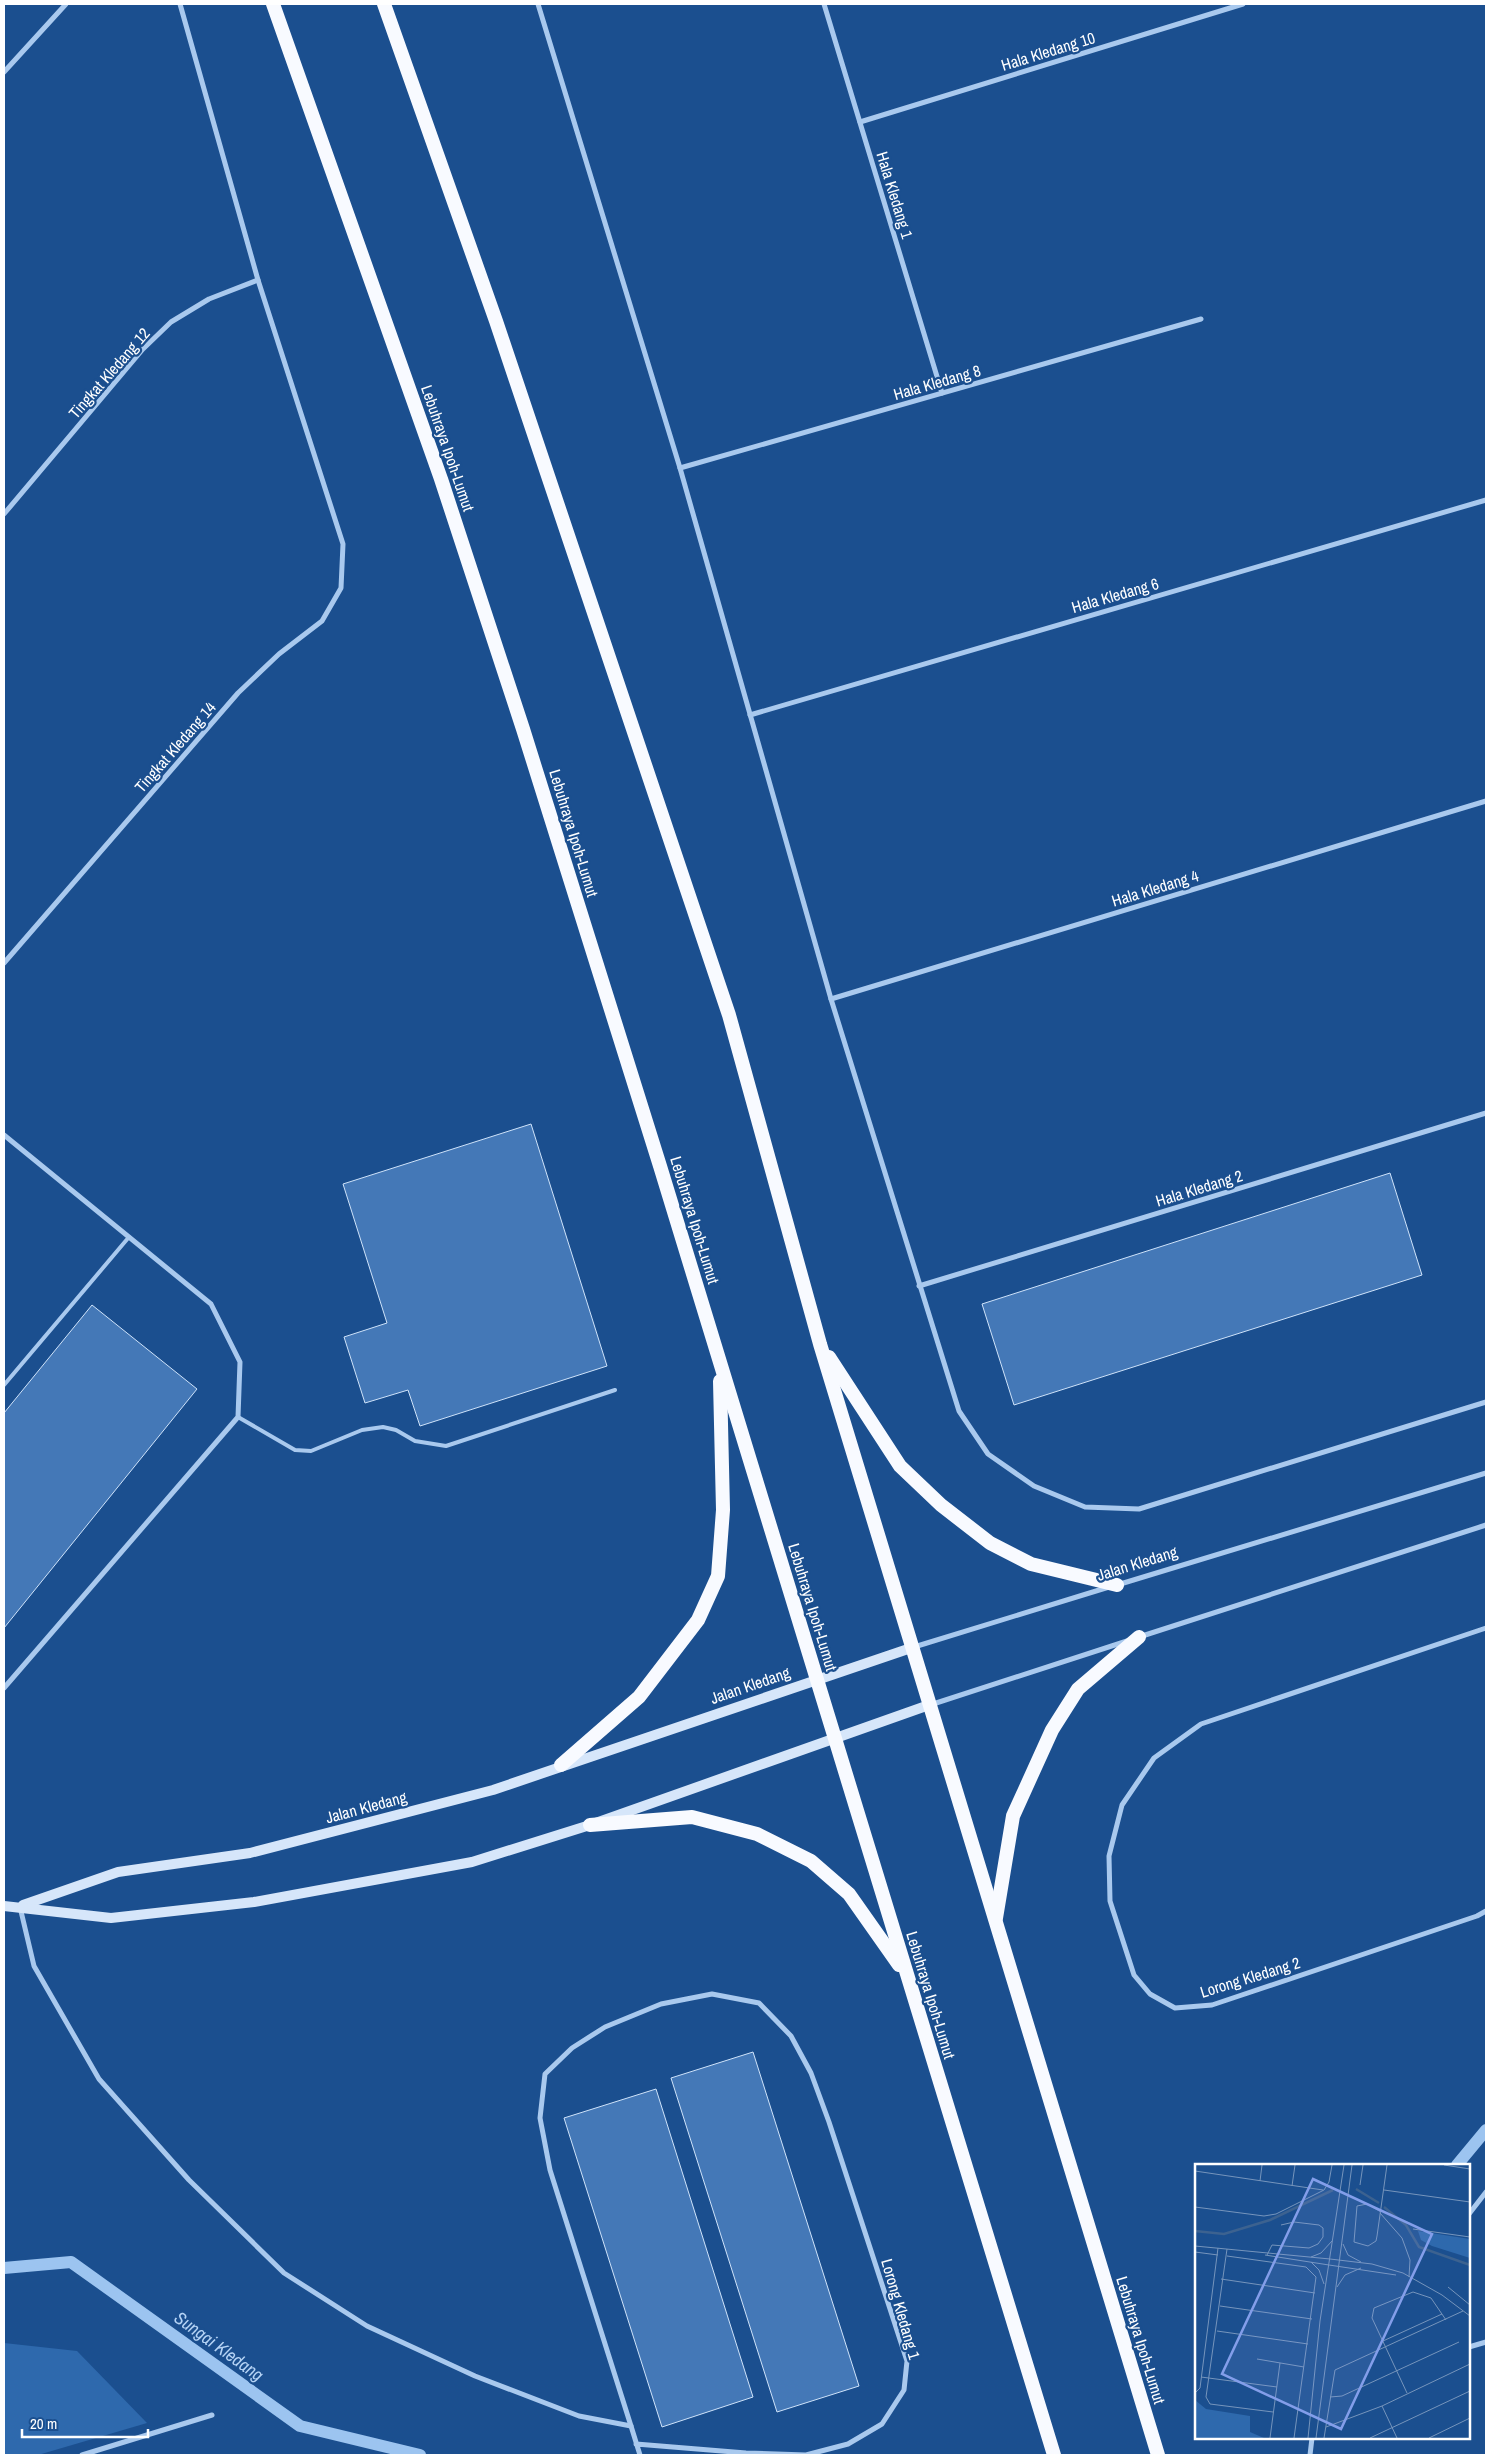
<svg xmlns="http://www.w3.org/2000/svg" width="1490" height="2459" font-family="'Archivo Narrow',sans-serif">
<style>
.green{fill:#2e69ad}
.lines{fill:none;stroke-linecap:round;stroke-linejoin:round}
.stream{stroke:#9cc4f0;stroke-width:12}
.building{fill:#4478b7;stroke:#cfe3fa}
.service{stroke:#a9c9ee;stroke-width:4}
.minor{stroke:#a9c9ee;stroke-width:5}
.secondary{stroke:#d6e6fa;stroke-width:10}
.trunk{stroke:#f8faff;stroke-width:14}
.labels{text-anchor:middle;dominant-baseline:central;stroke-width:4.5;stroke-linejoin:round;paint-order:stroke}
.street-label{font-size:16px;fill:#fff;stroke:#1b4f8f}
.water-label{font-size:18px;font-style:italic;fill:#b5d3f5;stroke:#1b4f8f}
.inset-river{fill:none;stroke:#3c6290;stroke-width:2.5}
.inset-road{fill:none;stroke:#7695bc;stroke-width:1}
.view{fill:#839eea;fill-opacity:0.15;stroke:#839eea;stroke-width:2.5}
.inset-edge{fill:none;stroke:#fff;stroke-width:2.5}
</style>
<rect width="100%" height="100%" fill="#1b4f8f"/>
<path class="green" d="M4,2343L77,2351L147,2423L38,2455H4Z"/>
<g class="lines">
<g class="stream">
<path d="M1457,2165L1486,2130"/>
<path d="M4,2268L71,2262L300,2426L420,2455"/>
</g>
</g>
<g class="building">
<path d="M531,1124L607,1366L420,1426L408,1390L365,1403L344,1337L387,1323L343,1184Z"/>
<path d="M1390,1173L1422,1275L1014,1405L982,1304Z"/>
<path d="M92,1305L197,1389L4,1628V1413Z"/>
<path d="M753,2052L859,2386L777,2412L671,2078Z"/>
<path d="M656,2089L753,2397L662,2427L564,2118Z"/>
</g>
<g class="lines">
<g class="service">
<path d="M4,1385L129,1237"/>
<path d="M238,1417L295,1450L311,1451L362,1430L383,1427L396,1430L415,1441L446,1446L615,1390"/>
</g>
<g class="minor">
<path d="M538,4L680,468L831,999L959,1411L988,1454L1034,1486L1085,1507L1139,1509L1486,1402"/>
<path d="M824,4L942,393"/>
<path d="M4,72L66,4"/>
<path d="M860,122L1243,4"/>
<path d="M680,468L1201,319"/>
<path d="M4,514L143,349L171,322L209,299L258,280"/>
<path d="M750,715L1486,500"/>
<path d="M4,963L238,693L279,654L322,621L341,588L343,544L258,280L180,4"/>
<path d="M831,999L1486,801"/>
<path d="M4,1135L211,1304L240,1362L238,1417L4,1688"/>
<path d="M919,1286L1486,1113"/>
<path d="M1117,1585L1486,1473"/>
<path d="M1486,1628L1201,1724L1154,1758L1122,1805L1109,1856L1110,1901L1134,1975L1150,1994L1175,2008L1212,2005L1477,1916L1486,1911"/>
<path d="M1139,1637L1486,1525"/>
<path d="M914,1647L1109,1587"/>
<path d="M930,1705L1127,1641"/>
<path d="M20,1907L34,1966L99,2079L189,2180L284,2273L367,2326L475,2376L579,2416L631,2426"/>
<path d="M1469,2214L1486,2192"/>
<path d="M1469,2347L1486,2342"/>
<path d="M636,2444L746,2453L806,2455L848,2444L882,2424L904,2390L907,2361L829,2122L811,2073L791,2036L759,2003L712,1994L661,2004L605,2027L572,2048L545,2074L540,2118L550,2170L631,2426L640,2455"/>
<path d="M82,2455L212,2415"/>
<path d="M1310,2455L1312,2438"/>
</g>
<g class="secondary">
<path d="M23,1905L118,1872L250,1853L493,1790L911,1648"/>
<path d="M4,1906L111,1918L254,1902L472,1862L590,1825L929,1705"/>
</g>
<g class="trunk">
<path d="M273,4L441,479L523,729L660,1166L1054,2455"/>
<path d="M384,4L496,321L729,1015L820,1344L1158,2455"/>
<path d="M829,1357L900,1466L941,1505L990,1543L1031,1564L1117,1585"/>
<path d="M561,1765L639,1697L698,1620L718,1576L723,1510L720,1381"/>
<path d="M590,1825L692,1817L757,1834L811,1861L849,1894L899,1965"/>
<path d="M996,1918L1013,1816L1052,1730L1078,1689L1139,1637"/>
</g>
</g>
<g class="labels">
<g class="street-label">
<text transform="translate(1048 51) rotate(-17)">Hala Kledang 10</text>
<text transform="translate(895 195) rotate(73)">Hala Kledang 1</text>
<text transform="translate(109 373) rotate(-49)">Tingkat Kledang 12</text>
<text transform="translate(937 382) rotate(-16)">Hala Kledang 8</text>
<text transform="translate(448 448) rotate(71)">Lebuhraya Ipoh-Lumut</text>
<text transform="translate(1115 595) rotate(-16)">Hala Kledang 6</text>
<text transform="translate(175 747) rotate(-49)">Tingkat Kledang 14</text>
<text transform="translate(574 833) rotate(73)">Lebuhraya Ipoh-Lumut</text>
<text transform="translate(1155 888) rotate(-17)">Hala Kledang 4</text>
<text transform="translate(1199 1188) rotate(-17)">Hala Kledang 2</text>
<text transform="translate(695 1220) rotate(73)">Lebuhraya Ipoh-Lumut</text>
<text transform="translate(1137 1563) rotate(-17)">Jalan Kledang</text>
<text transform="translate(813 1607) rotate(73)">Lebuhraya Ipoh-Lumut</text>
<text transform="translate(750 1685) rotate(-19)">Jalan Kledang</text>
<text transform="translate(366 1807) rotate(-15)">Jalan Kledang</text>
<text transform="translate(1250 1977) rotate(-17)">Lorong Kledang 2</text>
<text transform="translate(931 1995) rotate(73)">Lebuhraya Ipoh-Lumut</text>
<text transform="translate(901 2309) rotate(74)">Lorong Kledang 1</text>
<text transform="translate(1141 2340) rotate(73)">Lebuhraya Ipoh-Lumut</text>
</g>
<g class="water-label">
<text transform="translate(219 2346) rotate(36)">Sungai Kledang</text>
</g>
</g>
<g transform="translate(1195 2164)">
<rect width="275" height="275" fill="#1b4f8f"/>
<path d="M223,67L275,75V94L237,82L226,76ZM0,236L11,245L55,252V268L69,274H0Z" fill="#2e69ad"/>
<path class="inset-river" d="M161,25L184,39M189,43L211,61L224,83L275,101M0,67L29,70L75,56L138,26"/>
<path class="inset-road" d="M249,1L275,5M0,7L128,26M65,17L67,1M165,21L168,1M97,22L100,1M189,26L275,38M0,43L69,52L81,50L129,26L134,18L137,1M186,48L172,40L162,42L159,78L173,82L181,77L182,72L192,1M185,49L207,74L215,96L214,113M218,65L275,73M148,80L153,91L166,98M0,82L135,95M32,85L11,233L15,240L78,248M0,88L23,91M70,91L134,101M72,91L77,81L114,84L123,80L128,73V64L124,61L99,58L86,61M32,92L111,103L121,113L99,274M116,93L126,89L137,77M135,95L177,100L208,109L247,131L275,152M116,98L124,106L129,120M134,101L201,111M26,115L120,129M142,123L150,111L166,104M253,123L275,141M25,142L117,155M22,167L113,180M188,177L247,150M62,195L109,203M6,213L82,223M0,229L5,224L23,84M212,229L177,154L179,144L218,128L236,134L251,156M135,233L147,232L264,178M187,242L202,274M131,263L187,242L275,200M75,274L85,199M113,274L125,157L149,1M121,274L157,1M129,274L140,206L268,147M175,274L275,227M234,274L275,254"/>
<path class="view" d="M118,15L237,70L146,265L27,210Z"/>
<rect width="275" height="275" class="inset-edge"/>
</g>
<rect width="1490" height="2459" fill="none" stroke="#ffffff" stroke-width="10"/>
<path d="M22 2429v8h126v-8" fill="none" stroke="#ffffff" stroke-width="2.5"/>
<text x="30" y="2429" font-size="15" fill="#ffffff" stroke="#1b4f8f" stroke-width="4" paint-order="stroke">20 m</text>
</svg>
